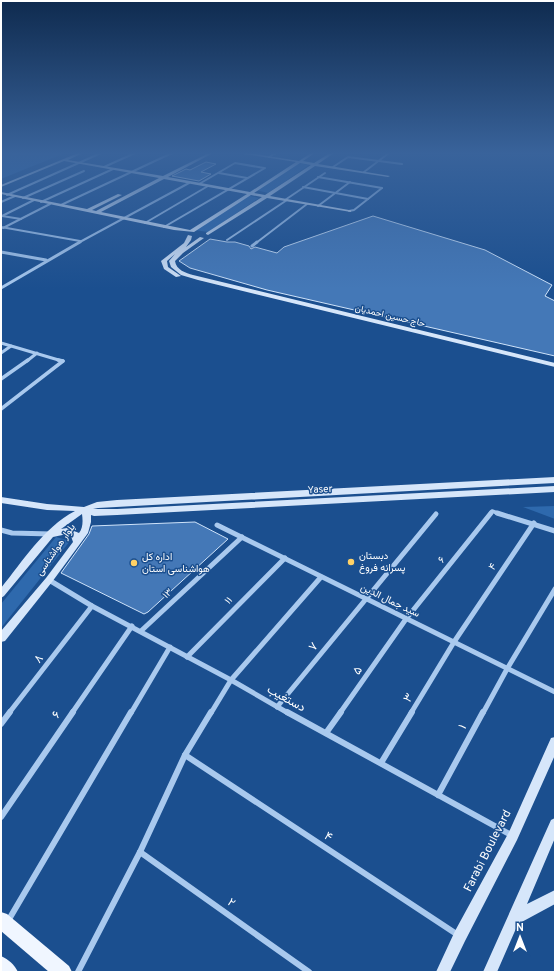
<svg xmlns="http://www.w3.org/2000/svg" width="556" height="973" font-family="Overpass,Vazirmatn,sans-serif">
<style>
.green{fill:#2e69ad}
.building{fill:#4478b7;stroke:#cfe3fa}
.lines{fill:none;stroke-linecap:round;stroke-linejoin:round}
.street-far4{stroke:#a9c9ee;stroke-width:2}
.street-far3{stroke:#a9c9ee;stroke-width:3}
.street-far2{stroke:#a9c9ee;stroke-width:3.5}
.street-far1{stroke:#a9c9ee;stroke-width:5}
.street{stroke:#a9c9ee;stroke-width:6}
.secondary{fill:#d6e6fa;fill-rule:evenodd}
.primary{fill:#f0f6ff;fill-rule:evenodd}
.poi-dot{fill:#ffd166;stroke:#1b4f8f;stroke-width:1.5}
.labels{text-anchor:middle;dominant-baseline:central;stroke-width:3;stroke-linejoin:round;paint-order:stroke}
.far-street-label{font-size:9px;fill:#fff;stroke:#1b4f8f}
.street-label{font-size:10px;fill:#fff;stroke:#1b4f8f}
.poi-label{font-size:10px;fill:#fff;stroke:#1b4f8f;text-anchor:start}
.near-street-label{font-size:12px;fill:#fff;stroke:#1b4f8f}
</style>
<rect width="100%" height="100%" fill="#1b4f8f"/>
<g class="green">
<path d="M1,153H65L1,179Z"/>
<path d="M298,163L309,165L268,193L256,190Z"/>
<path d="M246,195L259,198L208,232L194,230Z"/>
<path d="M555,506V519L523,507Z"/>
<path d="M56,537L70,541L1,628V604Z"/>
</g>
<g class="building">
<path d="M206,162L216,164L201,172L211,174L199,181L172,176L186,169L190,170Z"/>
<path d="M373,216L485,250L552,285L545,296L555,301V356L267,290L190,268L179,261L210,239L227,242H235L249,246L251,249L255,247L277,253L284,247Z"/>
<path d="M195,522L228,539L148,612L144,614L61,573L89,534L92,526Z"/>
</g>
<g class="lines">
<g class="street-far4">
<path d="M269,157L276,153"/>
<path d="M104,167L135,153"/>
<path d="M333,167L348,157L402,164"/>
<path d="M364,172L389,153"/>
<path d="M219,173L247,178"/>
<path d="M318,177L382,188"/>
<path d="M199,184L235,163L264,168"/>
<path d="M303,187L368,199"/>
<path d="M7,195L101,153"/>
<path d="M23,198L84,171"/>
<path d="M285,200L325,173"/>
<path d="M1,202L15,196"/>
<path d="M41,202L113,169"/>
<path d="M61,205L172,153"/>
<path d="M318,206L350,182"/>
<path d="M349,211L354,210L382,188"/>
<path d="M2,216L34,200"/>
<path d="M2,216L21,219"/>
<path d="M145,223L208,186"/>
<path d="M1,227L80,241"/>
<path d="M164,227L265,168"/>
<path d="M3,228L50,204"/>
<path d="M227,240L287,200"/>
<path d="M78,243L189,183"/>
<path d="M256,243L307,204"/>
</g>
<g class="street-far3">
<path d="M252,246L257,242"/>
<path d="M1,252L46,260"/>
<path d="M1,288L80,242"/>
<path d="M1,343L62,361"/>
<path d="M1,353L11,346"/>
<path d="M27,361L37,353"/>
</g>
<g class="street-far2">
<path d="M58,360L63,361"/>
<path d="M1,379L28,360"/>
<path d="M1,409L63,361"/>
<path d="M490,514L492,511L500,514"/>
</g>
<g class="street-far1">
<path d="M497,513L555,531"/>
<path d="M217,525L555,692"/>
<path d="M1,530L12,533L51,534"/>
<path d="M49,580L92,606L231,680L288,713"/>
<path d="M141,631L242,537"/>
<path d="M187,657L285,558"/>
<path d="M277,707L436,514"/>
<path d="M9,713L92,606"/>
<path d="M72,713L132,626"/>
<path d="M131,713L170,647"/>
<path d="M211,713L231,680L321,577"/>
<path d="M340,713L406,619L491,513"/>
<path d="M411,713L454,642L534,523"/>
<path d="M483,713L507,669L555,589"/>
</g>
<g class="street">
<path d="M287,712L513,836"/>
<path d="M1,724L10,712"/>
<path d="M326,733L341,712"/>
<path d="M185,755L458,935"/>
<path d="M381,763L412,712"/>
<path d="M438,795L483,712"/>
<path d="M1,817L73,712"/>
<path d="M140,852L309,972"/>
<path d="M8,921L131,712"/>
<path d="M78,972L140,852L185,755L211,712"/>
</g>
<g class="secondary">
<path d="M78,153H83L68,160L163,176L209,153H213L168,177L250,192L296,162L244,154L242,153H250L299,161L311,153H315L303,161L314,163L330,153H334L318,164L390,176L388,177L315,166L270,196L349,210H351V212L267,198L208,235L206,234V233L262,197L251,195L194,232L174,230L1,194V192L87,209L118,194L122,195L92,210L96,211L159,178L64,161L1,187V185ZM300,163L311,165L265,195L254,193ZM164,179L247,194L190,230L101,212Z"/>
<path d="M188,235L192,236L191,240L186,247L200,237L204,238L183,253L175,261C176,270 186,273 193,275L555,363V367L198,280L181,275L171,267L169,261L175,254L167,261L168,267L181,276L176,277L164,269L161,261L184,243Z"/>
<path d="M555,477V483L98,508L93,509H117L555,486V492L117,515L94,516L91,515V522L88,533L52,582L5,641L1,642V631L46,578L73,542L71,536L67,534L53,537L4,596L1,598V588C23,561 43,528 75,511L47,510L1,503V497L47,504L84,507L97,502L117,500ZM82,514C83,521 83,528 79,533L67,528L61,529Z"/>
<path d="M555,737V755L517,840L465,941L450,972H436L455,931L509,832L551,738Z"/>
<path d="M555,818V838L527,904L555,890V904L518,924L497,972H483L551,820Z"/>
</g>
<g class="primary">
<path d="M1,912L7,914L69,966L72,972H49L1,931Z"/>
<path d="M1,956C9,960 14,964 18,972H1Z"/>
</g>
</g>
<linearGradient id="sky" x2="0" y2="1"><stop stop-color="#0f2b4f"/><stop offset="0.53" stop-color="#39639b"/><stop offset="1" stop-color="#39639b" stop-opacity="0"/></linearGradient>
<rect width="556" height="289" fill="url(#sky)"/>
<g class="poi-dot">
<circle cx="351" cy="562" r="4"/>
<circle cx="134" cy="563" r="4"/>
</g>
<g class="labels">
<g class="far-street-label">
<text transform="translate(390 316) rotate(13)">حاج حسین احمدیان</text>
</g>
<g class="street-label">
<text transform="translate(320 490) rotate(-3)">Yaser</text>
<text transform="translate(56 550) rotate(-55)">بلوار هواشناسی</text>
<text transform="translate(442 560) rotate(-52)">۶</text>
<text transform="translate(493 567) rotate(-56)">۴</text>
<text transform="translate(168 594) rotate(-43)">۱۳</text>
<text transform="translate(229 601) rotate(-46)">۱۱</text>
<text transform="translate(390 601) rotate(26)">سید جمال الدین</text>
</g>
<g class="poi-label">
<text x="359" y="556">دبستان<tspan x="359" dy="12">پسرانه فروغ</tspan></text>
<text x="142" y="557">اداره کل<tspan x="142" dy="12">هواشناسی استان</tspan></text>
</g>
<g class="near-street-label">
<text transform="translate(314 647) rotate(-51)">۷</text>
<text transform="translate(39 659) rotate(-52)">۸</text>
<text transform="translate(358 671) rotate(-55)">۵</text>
<text transform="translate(409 698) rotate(-59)">۳</text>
<text transform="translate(286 699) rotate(29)">دستغیب</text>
<text transform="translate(57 715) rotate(-56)">۶</text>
<text transform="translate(463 727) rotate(-61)">۱</text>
<text transform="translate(328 837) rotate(33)">۴</text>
<text transform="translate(488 851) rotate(-63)">Farabi Boulevard</text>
<text transform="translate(231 903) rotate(35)">۲</text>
</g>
</g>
<rect width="556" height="973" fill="none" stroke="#ffffff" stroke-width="4"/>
<g transform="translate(520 937)" stroke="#1b4f8f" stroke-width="3" paint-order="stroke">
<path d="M0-3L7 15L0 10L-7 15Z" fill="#ffffff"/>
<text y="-6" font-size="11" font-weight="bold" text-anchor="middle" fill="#ffffff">N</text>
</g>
</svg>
